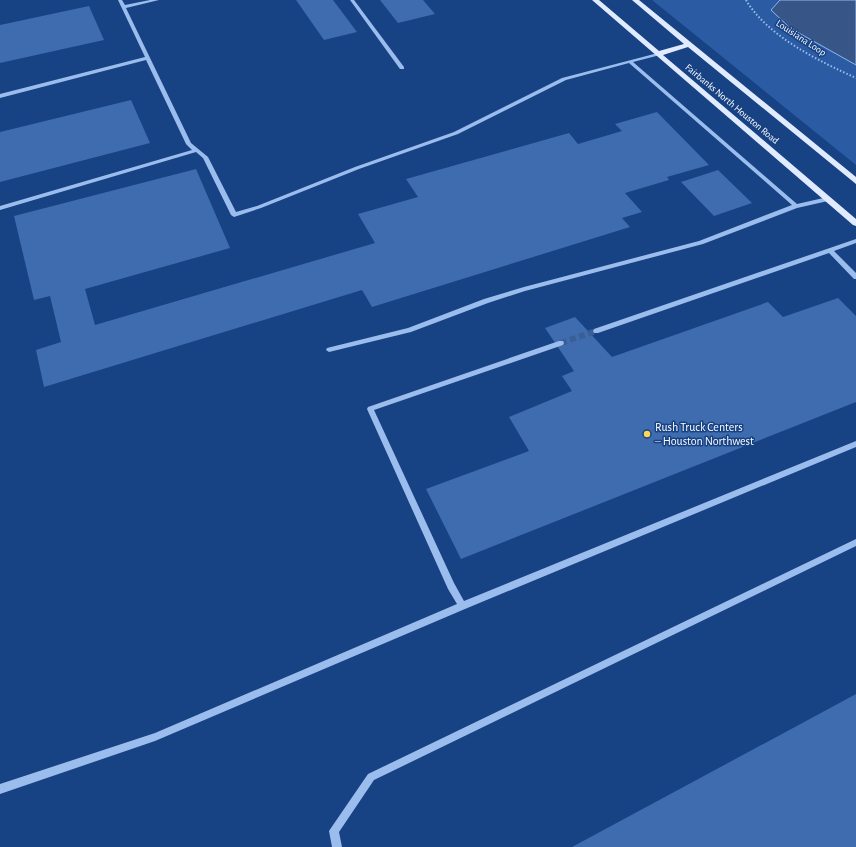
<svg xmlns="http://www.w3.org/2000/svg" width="856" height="847" font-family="'Alegreya Sans',sans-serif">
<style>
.green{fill:#2a5ba3}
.water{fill:#375687;stroke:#8eb7ef}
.building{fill:#3f6cae}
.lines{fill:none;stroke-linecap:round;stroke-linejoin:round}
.minor-tunnel{stroke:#3a5e96;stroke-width:6;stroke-dasharray:6 3.5;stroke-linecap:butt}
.path{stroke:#9bbded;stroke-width:2;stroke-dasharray:1.5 2;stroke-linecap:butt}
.minor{fill:#9bbded;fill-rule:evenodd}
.major{fill:#e1ebff;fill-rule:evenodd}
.poi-dot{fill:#ffd657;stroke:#174284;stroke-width:1.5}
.labels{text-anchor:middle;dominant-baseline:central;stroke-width:3;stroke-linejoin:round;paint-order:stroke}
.far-street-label{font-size:10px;fill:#fff;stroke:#174284}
.poi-label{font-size:12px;fill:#fff;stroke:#174284;text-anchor:start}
</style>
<rect width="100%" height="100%" fill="#174284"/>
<path class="green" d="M652,0H856V165Z"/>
<path class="water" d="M780,0H856V65L790,28L771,10Z"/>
<g class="building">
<path d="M296,0H333L357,32L324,40Z"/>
<path d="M380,0H423L435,14L398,23Z"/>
<path d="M89,6L104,40L0,63V25Z"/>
<path d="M131,100L150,143L0,182V132Z"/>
<path d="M657,112L709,165L667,177L669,180L625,193L642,212L622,218L630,227L372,307L362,290L44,387L36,350L61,342L50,296L34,300L14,216L196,169L230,248L85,289L95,325L375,243L358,214L418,197L406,179L569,133L578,144L622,131L615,124Z"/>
<path d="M718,170L752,203L714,216L681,182Z"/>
<path d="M838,298L856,316V402L461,559L426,489L529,451L509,417L572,391L562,376L574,371L545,328L575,317L612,357L768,302L783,317Z"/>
<path d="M856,694V847H572Z"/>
</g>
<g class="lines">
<path class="minor-tunnel" d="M561,343L596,331"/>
<path class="path" d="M746,0C767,36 819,61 856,78"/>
<g class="minor">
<path d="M118,0H122L125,5L150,0H159L126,8L191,143L208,157L236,212L257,206L355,167L454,132L562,78L658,53L660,54V55L633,62L797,204L828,197L831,199L828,201L797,208L703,244L525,291L488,303L411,332L329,352L326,350L327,348L408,328L484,299L524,287L699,241L792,205L629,63L566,80L458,134L359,169L261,208L234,217L231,215L203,158L196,152L0,210V206L192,150L186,144L146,60L0,98V94L145,57Z"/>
<path d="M350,0H354L404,67V69H400Z"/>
<path d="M856,239V243L834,251L856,273V279H854L829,253L598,333H594L593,331L594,329Z"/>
<path d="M559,341H563L564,343L563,345L374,410L454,583L464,601L856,441V447L465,609L155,741L0,794V784L155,733L457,604L448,589L367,409L368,407Z"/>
<path d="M856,539V546L374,780L339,832L342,847H332L329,831L331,828L368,774Z"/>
</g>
<path class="major" d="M592,0H599L659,51L684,44L632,0H639L856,177V184L688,47L663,55L856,219V226L853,225Z"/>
</g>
<circle class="poi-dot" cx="647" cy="434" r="4"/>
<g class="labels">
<g class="far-street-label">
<text transform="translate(801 38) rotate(33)">Louisiana Loop</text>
<text transform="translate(732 104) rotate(40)">Fairbanks North Houston Road</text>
</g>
<g class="poi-label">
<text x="655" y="427">Rush Truck Centers<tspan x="655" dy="14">– Houston Northwest</tspan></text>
</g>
</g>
</svg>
